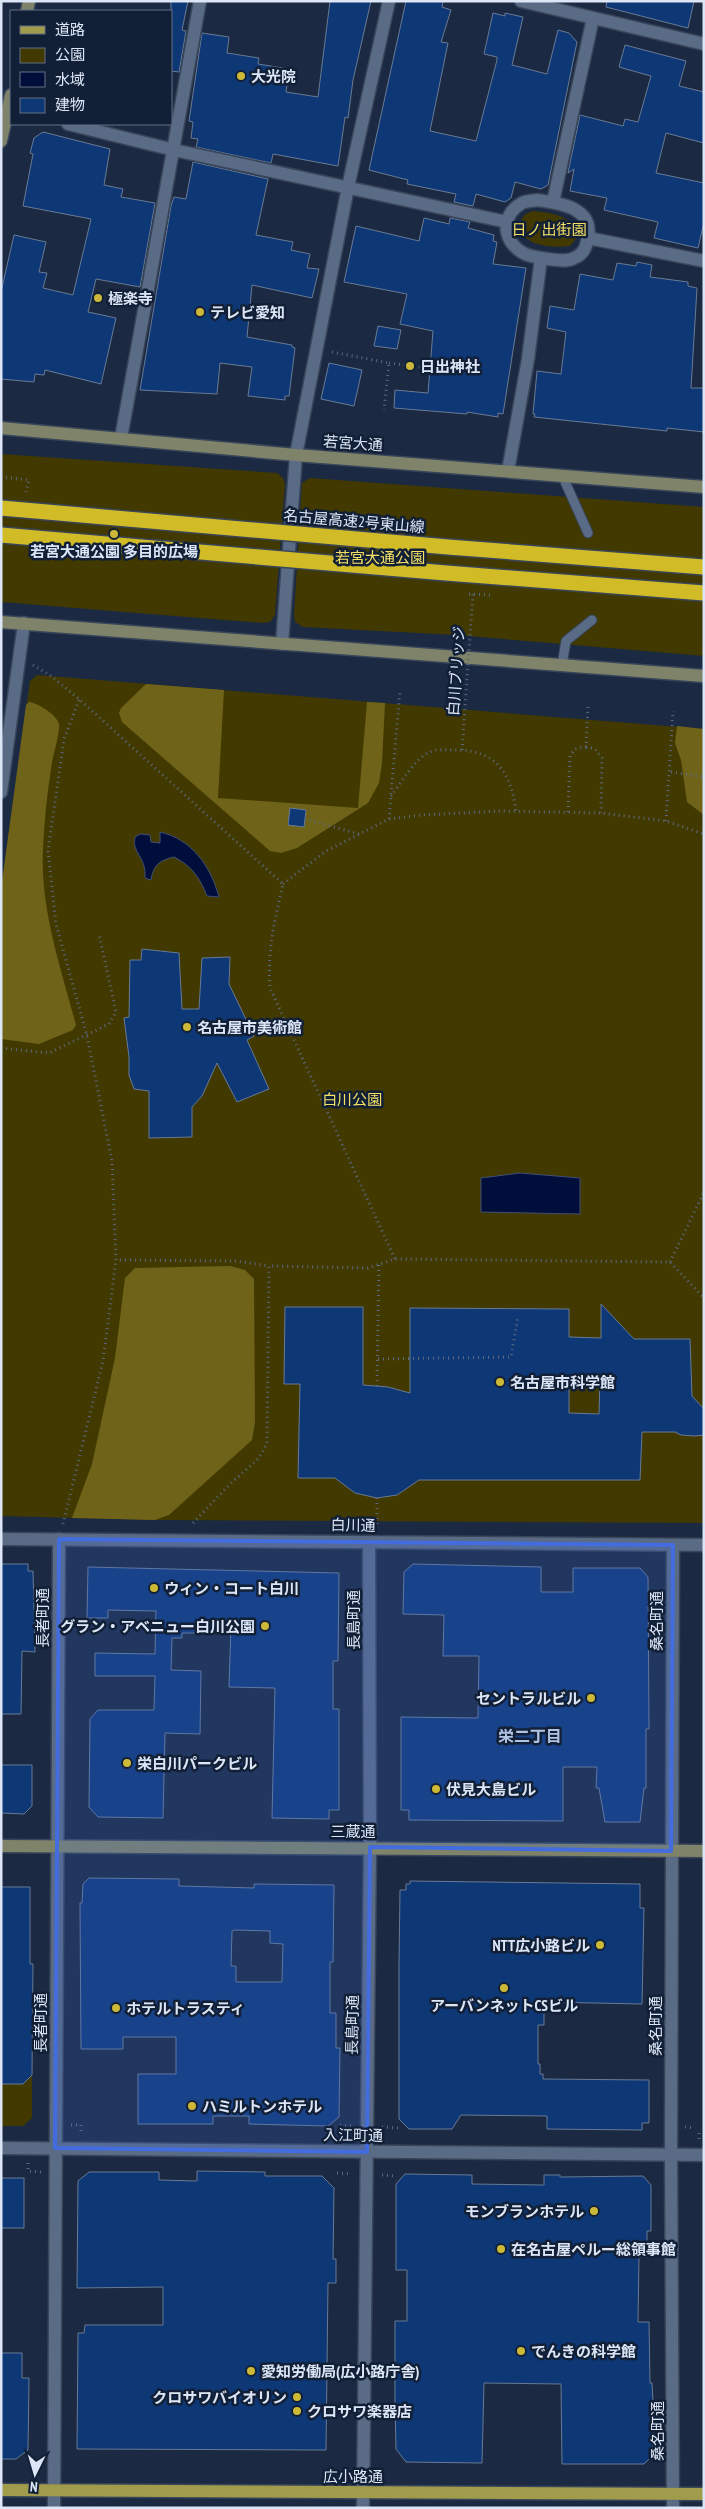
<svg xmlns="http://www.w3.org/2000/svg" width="705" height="2509" font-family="'PT Sans Narrow','Noto Sans JP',sans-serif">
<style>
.green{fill:#413900}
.forest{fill:#6f631a}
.water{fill:#000e3b;stroke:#424f73}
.building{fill:#0e3775;stroke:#687a95;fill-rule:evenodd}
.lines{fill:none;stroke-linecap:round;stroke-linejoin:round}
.lane-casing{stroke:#394559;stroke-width:11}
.street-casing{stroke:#394559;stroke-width:15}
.secondary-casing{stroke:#394559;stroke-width:15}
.primary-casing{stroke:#394559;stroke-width:15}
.path{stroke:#5d6a7f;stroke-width:3;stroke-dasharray:1 4;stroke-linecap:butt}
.lane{stroke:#5a6b86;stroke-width:9}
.street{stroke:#5a6b86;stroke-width:12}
.secondary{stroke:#7e8369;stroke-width:12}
.primary{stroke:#a19b4c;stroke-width:12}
.highway-bridge-casing{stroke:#394559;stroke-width:18;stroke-linecap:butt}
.path-bridge{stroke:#5d6a7f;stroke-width:3;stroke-dasharray:1 4;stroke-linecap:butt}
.highway-bridge{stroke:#d1bb26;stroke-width:15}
.marked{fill:#436cde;fill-opacity:0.2;stroke:#436cde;stroke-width:4;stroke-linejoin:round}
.poi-dot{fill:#cdb938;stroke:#122037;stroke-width:2}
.labels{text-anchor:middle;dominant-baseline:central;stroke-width:5;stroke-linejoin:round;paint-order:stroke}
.poi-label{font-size:15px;font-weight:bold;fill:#dce6f6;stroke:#122037;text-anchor:start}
.park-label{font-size:15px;fill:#f5e064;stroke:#122037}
.street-label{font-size:15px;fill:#dce6f6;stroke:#122037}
.neighbourhood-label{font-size:16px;font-weight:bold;fill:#b0c3e2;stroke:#122037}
</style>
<rect width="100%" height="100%" fill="#1b2a42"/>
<g class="green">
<path d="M533,211C551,213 562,214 575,226L576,239L570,246C554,248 519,247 521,224C521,216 526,213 533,211Z"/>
<path d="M1,454L277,473L283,478L285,484L275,615L270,622L262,623L1,602Z"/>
<path d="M310,478L704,507V656L456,635L303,627L295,622L294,615L302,483Z"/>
<path d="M37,675L704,729V1523L155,1520L1,1516V889L30,681Z"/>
<path d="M32,2075V2118L23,2126H1V2084H23Z"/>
</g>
<g class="forest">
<path d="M146,684L224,690L218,798L358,808L367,702L385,703L382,763L379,783L368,803L297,848L281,853L270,851L122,722L119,713L121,708Z"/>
<path d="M29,702C38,703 57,715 59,724C60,735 52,757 51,769C47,795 44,823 43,849C40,909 61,968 76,1025L73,1030L39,1044L1,1039V889L26,705Z"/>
<path d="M677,726L704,729V815L687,802L681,760L675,743Z"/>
<path d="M230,1266L245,1270L254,1279L255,1422L252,1440L169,1515L155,1520L72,1518L92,1464L115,1358L125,1278L135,1268Z"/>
</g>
<g class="water">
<path d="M160,832C192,839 211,867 219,897L207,896C200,878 192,866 174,857C160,860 153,865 151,880L145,878C147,857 131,853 135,837L140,834L150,835L151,842L160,843Z"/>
<path d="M520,1173L580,1178V1214L481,1212V1178Z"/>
</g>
<g class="building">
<path d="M171,1H188L182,30L186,31L179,72L171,71Z"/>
<path d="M330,1H371L353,80L348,118L345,117L338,166L273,154L271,163L196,147L198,139L191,138L193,122L189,121L202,33L229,37L227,53L259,58L258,64L289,69L286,92L318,97Z"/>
<path d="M406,1H443L442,7L451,10L441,42L448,43L430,131L476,141L497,60V57L484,54L493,13L505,16V13L523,17L512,65L547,74L558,30L569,33L577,42L548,185L541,189L515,182L511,198L505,202L476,194L473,206L454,202L456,194L407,184L408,180L369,170Z"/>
<path d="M607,1H694L688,28L606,7Z"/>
<path d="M625,45L686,61L679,86L704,92V143L666,133L656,173L704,183V222L698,248L654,238L658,222L604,210L607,198L570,191L574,169L568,173L580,115L623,126L625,119L638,122L651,76L619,67Z"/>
<path d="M43,132L110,149L104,185L123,189L121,197L155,203L140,287L96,279L88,312L116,318L101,384L45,370L44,375L35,374L34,382L1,379V292L14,235L46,242L39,272L47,273L43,288L73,295L91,219L23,206L33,154L30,153L34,138Z"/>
<path d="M193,162L268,179L256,235L293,242L291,250L310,254L307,268L319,269L312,298L252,285L247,337L292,345V347L295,348L289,396H285V400L248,396L252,367L220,363L217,394L140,390L171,206L174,197L186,199Z"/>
<path d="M424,218L449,224L450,218L470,222L468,228L494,235L493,241L497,242L493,264L526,268L503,414L498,413V417L467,412V414L394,408L395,390L428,393L433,331L400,324L407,294L344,282L356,226L419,241Z"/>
<path d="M637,262L652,265L650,277L688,282V286L697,288L691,388H704V432L667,428V431L534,417L535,414H533L537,371L561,374L566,332L547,328L550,306L574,310L580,274L613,280L617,263L636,266Z"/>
<path d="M378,326L401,330L397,349L374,346Z"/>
<path d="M329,363L362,370L354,406L321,399Z"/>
<path d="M290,808L306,810L304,827L288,825Z"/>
<path d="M142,949L179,953L182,1009H199L202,958L230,957L229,984L254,1036L247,1040L269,1089L237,1102L217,1063L202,1096L192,1107V1137L149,1138V1091L134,1089L129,1075V1057L124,1018L129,1017L130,960H141Z"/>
<path d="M601,1304L634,1339H690L692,1396L704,1409V1435L695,1436L681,1435L675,1432H642L640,1480H419L397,1495L377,1498L355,1493L335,1478H298L300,1384H284L285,1307H363V1385L388,1387L410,1393V1308L569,1309V1337L601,1338ZM569,1378L600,1379L599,1414L569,1413Z"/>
<path d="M1,1564H28V1571H33L35,1652L22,1651L21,1714H1Z"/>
<path d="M413,1564L541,1567V1592H573V1568H640L648,1577L649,1729H646V1788H644L640,1822H605L599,1788H596L597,1767H563V1821L409,1820V1810H401V1717L478,1718L479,1656H443L444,1615L403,1614L404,1572Z"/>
<path d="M88,1567L339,1573L338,1661H333V1709H339V1810H329V1819L272,1818L275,1688L229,1687L231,1625H201V1633H182V1638H172L171,1670L201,1671L200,1734L165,1733L163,1818L98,1817L89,1807L90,1719L98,1710H154L155,1676H95V1653L155,1654L156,1611L108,1610V1618H87Z"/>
<path d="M1,1765H32V1806L24,1814L1,1813Z"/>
<path d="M89,1878L179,1879V1886L254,1888V1884L334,1885L333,1962H330V2013H336V2048H340L339,2117L328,2126L249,2124V2116H213V2124H138V2074H176V2037H123V2049H81L80,1903H82L83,1884ZM235,1930L270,1931V1943L283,1944L282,1982H236V1966H231L232,1931Z"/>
<path d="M410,1881L640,1884V1908H644L642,2004L544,2002V2025H538V2064H540V2074H543V2079L649,2080V2123H642V2130L547,2129V2116L461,2115L452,2129H409L399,2119V1963L400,1890H406V1884H410Z"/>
<path d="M1,1887H30V1964H33L32,2075L23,2084H1Z"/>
<path d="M197,2171L265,2172V2176H322L334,2188L333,2259H336V2283H328L326,2450L77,2449L78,2333H84L85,2325H163V2287L77,2288L78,2181L89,2172H159V2180L197,2181Z"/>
<path d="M405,2174L472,2175V2184L544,2185V2175H560V2177L643,2176L651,2185V2231H647V2257H639L638,2322H649L650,2383H652L653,2401V2455L644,2464H562L561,2384L484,2383L482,2463L406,2462L396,2449L395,2401V2321H407V2270H396V2184Z"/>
<rect x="1" y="2178" width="23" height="50"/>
<path d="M1,2353H22V2378H29L28,2450L16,2459H1Z"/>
</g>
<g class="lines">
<defs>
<g id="lane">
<path d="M562,475L588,533"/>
<path d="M562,665L566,641L592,620"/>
</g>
<g id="street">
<path d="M521,1L704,44"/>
<path d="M68,124L174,150L507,222"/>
<path d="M537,200C561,203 596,208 587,241C586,248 582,255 574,258C567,262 556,260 548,259C541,258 532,257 525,254C503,243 499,216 522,203C526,201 532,201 537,200Z"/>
<path d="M553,202L593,18"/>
<path d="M588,238L704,261"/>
<path d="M121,438L200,1"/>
<path d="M508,471L528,359L541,258"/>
<path d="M282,644L296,455L348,187L389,1"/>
<path d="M1,792L24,623"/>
<path d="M1,1539L704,1545"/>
<path d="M673,1545L671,2155L673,2508"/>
<path d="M1,2148L704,2155"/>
<path d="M54,2508L59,1539"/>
<path d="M363,2508L370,1847L369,1542"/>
</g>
<g id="secondary">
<path d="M27,11L29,1"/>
<path d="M1,141L11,95"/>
<path d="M1,428L296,455L704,487"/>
<path d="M1,622L704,676"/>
<path d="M1,1846L704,1851"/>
</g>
<path id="primary" d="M1,2490L704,2494"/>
</defs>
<use href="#lane" class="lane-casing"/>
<use href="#street" class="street-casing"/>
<use href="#secondary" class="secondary-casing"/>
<use href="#primary" class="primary-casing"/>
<g class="path">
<path d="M332,352L389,363L384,410"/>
<path d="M389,363L428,368"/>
<path d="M1,477L29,480L26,492"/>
<path d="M469,594L490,595"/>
<path d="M33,665L51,676L79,699L283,884C275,919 267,951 270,988L395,1259"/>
<path d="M79,700L64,739L48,851L56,924L87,1036L112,1161L116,1260L236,1261L269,1266"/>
<path d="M586,747L595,749L602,758L601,813"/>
<path d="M671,772L704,777"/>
<path d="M391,796C401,783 412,763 426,754C435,748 446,750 456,750C497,750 511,774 516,811"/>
<path d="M568,812L570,756L575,749L586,747L588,705"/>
<path d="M305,819L359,834"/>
<path d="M389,819L400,690"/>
<path d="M666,821L673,711"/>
<path d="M283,884L326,851L389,819L422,815L501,811L601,813L666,821L704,834"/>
<path d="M1,1048L49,1053L109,1024L116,1012L99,934"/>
<path d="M670,1262L704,1192"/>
<path d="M378,1359L511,1357L518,1316"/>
<path d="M377,1386L379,1264"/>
<path d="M377,1498V1525"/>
<path d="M193,1523L229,1485L258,1459L267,1444L269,1266L368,1268L395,1259L670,1262L704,1298"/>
<path d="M63,1524L103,1361L116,1260"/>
<path d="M71,2125H81V2134"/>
<path d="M340,2125L351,2126"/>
<path d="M382,2127L399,2128"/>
<path d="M685,2127L695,2128"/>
<path d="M699,2139V2132"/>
<path d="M28,2163V2171L41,2172"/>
<path d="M337,2173L351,2174"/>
<path d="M382,2175L396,2176"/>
<path d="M324,2477V2468"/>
</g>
<use href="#lane" class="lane"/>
<use href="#street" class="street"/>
<use href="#secondary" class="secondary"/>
<use href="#primary" class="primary"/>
<defs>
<g id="highway-bridge">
<path d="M1,508L448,547L704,567"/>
<path d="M1,535L446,573L704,593"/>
</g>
</defs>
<use href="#highway-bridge" class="highway-bridge-casing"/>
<path class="path-bridge" d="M462,750L473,594"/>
<use href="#highway-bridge" class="highway-bridge"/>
</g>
<path class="marked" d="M59,1539L673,1545L671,1851L370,1847L367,2152L55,2148Z"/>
<g class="poi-dot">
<circle cx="241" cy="76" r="5"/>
<circle cx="98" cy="298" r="5"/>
<circle cx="200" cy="312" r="5"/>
<circle cx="410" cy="366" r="5"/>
<circle cx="114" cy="534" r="5"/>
<circle cx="187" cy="1027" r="5"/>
<circle cx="500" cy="1382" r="5"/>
<circle cx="154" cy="1588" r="5"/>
<circle cx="265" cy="1626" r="5"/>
<circle cx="591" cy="1698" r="5"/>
<circle cx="127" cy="1763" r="5"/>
<circle cx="436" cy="1789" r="5"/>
<circle cx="600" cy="1945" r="5"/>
<circle cx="504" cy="1988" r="5"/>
<circle cx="116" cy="2008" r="5"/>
<circle cx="192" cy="2106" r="5"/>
<circle cx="594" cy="2211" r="5"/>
<circle cx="501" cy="2249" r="5"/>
<circle cx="521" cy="2351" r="5"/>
<circle cx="251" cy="2371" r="5"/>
<circle cx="297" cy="2397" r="5"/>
<circle cx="297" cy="2411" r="5"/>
</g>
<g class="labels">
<g class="poi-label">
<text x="251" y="76">大光院</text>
<text x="108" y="298">極楽寺</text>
<text x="210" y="312">テレビ愛知</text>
<text x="420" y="366">日出神社</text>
<text x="114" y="551" text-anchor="middle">若宮大通公園 多目的広場</text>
<text x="197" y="1027">名古屋市美術館</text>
<text x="510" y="1382">名古屋市科学館</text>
<text x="164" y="1588">ウィン・コート白川</text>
<text x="255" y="1626" text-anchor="end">グラン・アベニュー白川公園</text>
<text x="581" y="1698" text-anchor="end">セントラルビル</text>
<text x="137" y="1763">栄白川パークビル</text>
<text x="446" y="1789">伏見大島ビル</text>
<text x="590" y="1945" text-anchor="end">NTT広小路ビル</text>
<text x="504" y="2005" text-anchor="middle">アーバンネットCSビル</text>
<text x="126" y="2008">ホテルトラスティ</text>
<text x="202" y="2106">ハミルトンホテル</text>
<text x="584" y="2211" text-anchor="end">モンブランホテル</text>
<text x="511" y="2249">在名古屋ペルー総領事館</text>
<text x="531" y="2351">でんきの科学館</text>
<text x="261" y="2371">愛知労働局(広小路庁舎)</text>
<text x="287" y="2397" text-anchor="end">クロサワバイオリン</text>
<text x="307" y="2411">クロサワ楽器店</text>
</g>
<g class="park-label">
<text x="549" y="229">日ノ出街園</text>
<text x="380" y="557">若宮大通公園</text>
<text x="352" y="1099">白川公園</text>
</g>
<g class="street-label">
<text transform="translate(353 443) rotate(4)">若宮大通</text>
<text transform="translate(354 521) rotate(5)">名古屋高速2号東山線</text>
<text transform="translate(456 671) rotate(-86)">白川ブリッジ</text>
<text transform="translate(353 1525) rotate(1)">白川通</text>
<text transform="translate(42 1618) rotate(-90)">長者町通</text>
<text transform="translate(353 1620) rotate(-90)">長島町通</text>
<text transform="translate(656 1621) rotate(-90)">桑名町通</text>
<text x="353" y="1831">三蔵通</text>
<text transform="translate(40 2023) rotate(-90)">長者町通</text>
<text transform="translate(352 2025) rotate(-89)">長島町通</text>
<text transform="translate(655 2026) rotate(-90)">桑名町通</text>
<text transform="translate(353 2135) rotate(1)">入江町通</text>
<text transform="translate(657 2431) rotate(-90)">桑名町通</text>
<text x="353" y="2476">広小路通</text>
</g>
<g class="neighbourhood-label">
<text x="530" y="1736">栄二丁目</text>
</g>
</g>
<rect width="705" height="2509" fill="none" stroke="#dce6f6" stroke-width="5"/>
<rect x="10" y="10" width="162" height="115" fill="#122037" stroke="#636f83"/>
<rect x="20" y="26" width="25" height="8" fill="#a19b4c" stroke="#636f83"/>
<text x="55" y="35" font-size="15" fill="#dce6f6">道路</text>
<rect x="20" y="48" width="25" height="15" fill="#413900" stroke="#636f83"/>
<text x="55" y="60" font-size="15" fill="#dce6f6">公園</text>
<rect x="20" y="72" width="25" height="15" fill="#000e3b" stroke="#636f83"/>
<text x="55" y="85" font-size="15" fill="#dce6f6">水域</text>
<rect x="20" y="98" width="25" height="15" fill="#0e3775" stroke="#636f83"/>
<text x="55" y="110" font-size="15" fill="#dce6f6">建物</text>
<g transform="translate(35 2474) rotate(185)" stroke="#122037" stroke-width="4" paint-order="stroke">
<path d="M0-4L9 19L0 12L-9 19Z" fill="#dce6f6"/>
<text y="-8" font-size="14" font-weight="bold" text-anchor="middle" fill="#dce6f6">N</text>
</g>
</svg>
